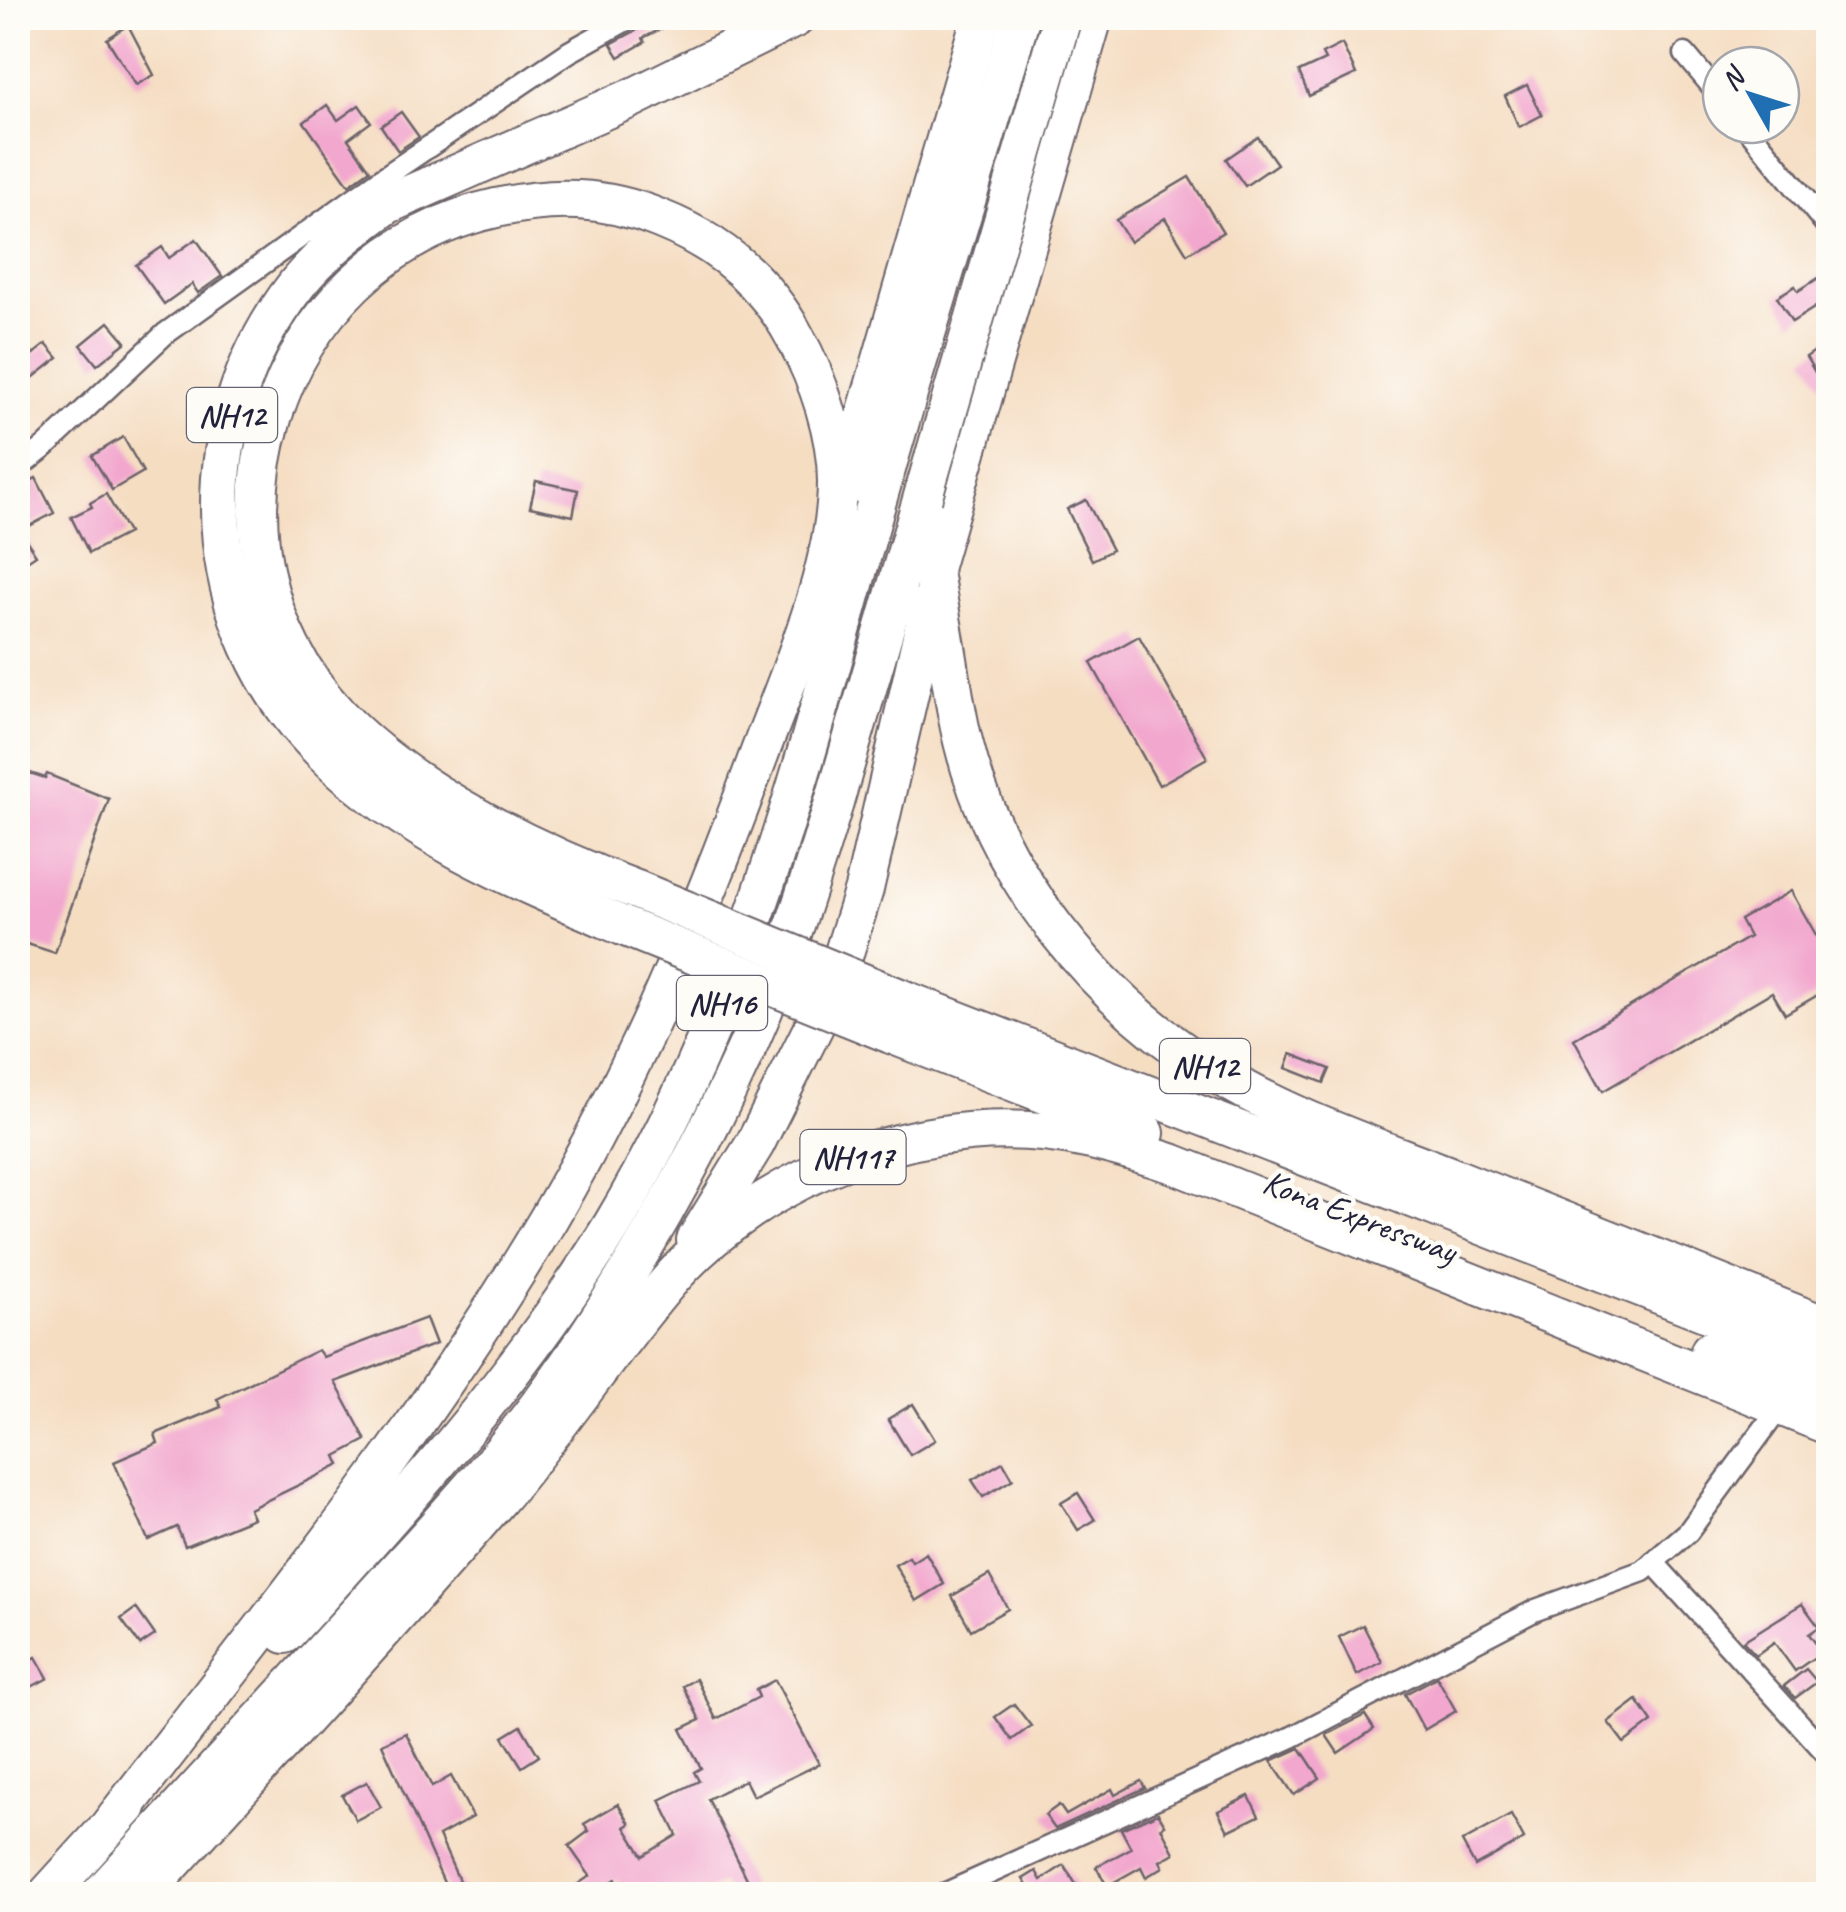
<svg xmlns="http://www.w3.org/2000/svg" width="1846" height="1912" font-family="Caveat,sans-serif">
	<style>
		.building { fill: #f2a7ce }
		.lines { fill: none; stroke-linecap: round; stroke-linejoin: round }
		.street-casing { stroke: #6c636a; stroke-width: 25 }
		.secondary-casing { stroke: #6c636a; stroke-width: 32 }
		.highway-casing { stroke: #6c636a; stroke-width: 42 }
		.street { stroke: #fff; stroke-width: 20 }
		.secondary { stroke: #fff; stroke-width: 28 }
		.highway { stroke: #fff; stroke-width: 38 }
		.highway-bridge-casing { stroke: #6c636a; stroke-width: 42; stroke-linecap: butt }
		.highway-bridge { stroke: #fff; stroke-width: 38 }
		.labels { text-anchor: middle; stroke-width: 9; stroke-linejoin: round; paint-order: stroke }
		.shield { fill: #fdfcf7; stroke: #646373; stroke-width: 2.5 }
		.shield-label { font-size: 32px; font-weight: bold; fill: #22223b }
		.street-label { font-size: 35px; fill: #22223b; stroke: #fdfcf7 }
	</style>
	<rect width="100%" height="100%" fill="#fdfcf7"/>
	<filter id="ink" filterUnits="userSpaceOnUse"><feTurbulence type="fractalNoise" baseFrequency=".01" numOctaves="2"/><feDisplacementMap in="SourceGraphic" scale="20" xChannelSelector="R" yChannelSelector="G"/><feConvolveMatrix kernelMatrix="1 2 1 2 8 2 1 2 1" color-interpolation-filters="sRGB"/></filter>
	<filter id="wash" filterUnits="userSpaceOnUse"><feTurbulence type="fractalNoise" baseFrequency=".0048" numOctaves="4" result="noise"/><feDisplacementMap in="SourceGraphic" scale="40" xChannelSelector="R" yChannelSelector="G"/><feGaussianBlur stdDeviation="2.25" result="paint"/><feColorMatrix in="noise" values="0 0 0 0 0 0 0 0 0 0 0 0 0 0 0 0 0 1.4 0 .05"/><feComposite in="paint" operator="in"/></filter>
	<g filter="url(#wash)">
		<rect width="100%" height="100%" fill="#f5ddc2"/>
		<g id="blocks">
			<g class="building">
				<path d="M 650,18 L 683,18 L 643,38 L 645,42 L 619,57 L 611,44 L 637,30 Z"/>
				<path d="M 128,25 L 154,75 L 136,85 L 107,39 Z"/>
				<path d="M 1342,44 L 1356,74 L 1309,96 L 1299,72 L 1325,60 L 1322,54 Z"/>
				<path d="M 1527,85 L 1542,115 L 1519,127 L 1505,96 Z"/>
				<path d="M 327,105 L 338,120 L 359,105 L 371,122 L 348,139 L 370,170 L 349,185 L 304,122 Z"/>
				<path d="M 401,112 L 419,137 L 398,151 L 381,126 Z"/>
				<path d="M 1258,137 L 1277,164 L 1245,186 L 1226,159 Z"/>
				<path d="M 1189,177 L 1223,232 L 1187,254 L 1165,218 L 1130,242 L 1116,220 Z"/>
				<path d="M 196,239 L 222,276 L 198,293 L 192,284 L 164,304 L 136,265 L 162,247 L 169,258 Z"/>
				<path d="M 1828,272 L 1828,299 L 1792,322 L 1777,297 L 1795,286 L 1798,291 Z"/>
				<path d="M 109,322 L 126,342 L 97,365 L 81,345 Z"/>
				<path d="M 1828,342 L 1828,394 L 1806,357 Z"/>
				<path d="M 46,344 L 58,358 L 25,384 L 18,375 L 18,366 Z"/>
				<path d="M 123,437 L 143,472 L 112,490 L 92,456 Z"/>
				<path d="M 36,478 L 54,513 L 20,531 L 36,555 L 18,567 L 18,488 Z"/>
				<path d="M 536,481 L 578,490 L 573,516 L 530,507 Z"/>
				<path d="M 106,494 L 128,533 L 89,553 L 71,517 L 92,507 L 90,503 Z"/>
				<path d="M 1086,500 L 1112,550 L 1092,560 L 1067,509 Z"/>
				<path d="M 1139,636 L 1207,758 L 1159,785 L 1091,663 Z"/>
				<path d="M 24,771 L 45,778 L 47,774 L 109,799 L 55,953 L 18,941 L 18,788 Z"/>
				<path d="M 1791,891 L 1828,956 L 1828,989 L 1785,1014 L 1772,992 L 1603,1091 L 1574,1039 L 1749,937 L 1740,920 Z"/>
				<path d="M 1291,1054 L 1330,1069 L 1324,1083 L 1286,1068 Z"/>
				<path d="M 426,1318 L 436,1344 L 335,1382 L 366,1440 L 336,1456 L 340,1465 L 249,1509 L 253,1518 L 185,1546 L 177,1527 L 148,1540 L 114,1462 L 158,1443 L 155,1434 L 221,1407 L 217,1399 L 318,1350 L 323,1357 Z"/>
				<path d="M 913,1404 L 935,1440 L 910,1455 L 888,1419 Z"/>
				<path d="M 1003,1462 L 1013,1479 L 983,1497 L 972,1480 Z"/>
				<path d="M 1078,1493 L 1095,1520 L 1078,1530 L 1061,1503 Z"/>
				<path d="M 926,1553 L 944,1584 L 916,1601 L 895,1565 L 909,1557 L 912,1562 Z"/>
				<path d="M 989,1575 L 1008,1609 L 971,1630 L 952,1596 Z"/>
				<path d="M 1802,1604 L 1819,1627 L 1809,1634 L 1822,1652 L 1795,1671 L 1774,1642 L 1756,1655 L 1743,1641 Z"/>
				<path d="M 136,1608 L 155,1635 L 140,1645 L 121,1619 Z"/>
				<path d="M 1363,1625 L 1382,1662 L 1357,1675 L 1339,1637 Z"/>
				<path d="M 36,1657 L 48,1678 L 18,1694 L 18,1667 Z"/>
				<path d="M 1806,1669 L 1817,1682 L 1795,1698 L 1784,1686 Z"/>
				<path d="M 1437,1677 L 1456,1711 L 1424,1730 L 1405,1694 Z"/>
				<path d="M 696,1679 L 716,1719 L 759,1697 L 756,1690 L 775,1680 L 819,1764 L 753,1796 L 745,1780 L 708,1799 L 751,1887 L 735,1894 L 729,1894 L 723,1883 L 703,1894 L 625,1894 L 616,1879 L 593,1894 L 563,1894 L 590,1876 L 569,1846 L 589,1831 L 584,1824 L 618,1804 L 630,1824 L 625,1827 L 643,1856 L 677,1835 L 660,1800 L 699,1781 L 694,1772 L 701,1768 L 681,1729 L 700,1720 L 683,1686 Z"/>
				<path d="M 1637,1700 L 1652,1722 L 1624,1743 L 1608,1722 Z"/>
				<path d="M 1014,1704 L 1031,1726 L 1012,1740 L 995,1717 Z"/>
				<path d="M 1365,1715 L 1374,1729 L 1338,1753 L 1326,1735 Z"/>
				<path d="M 521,1726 L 539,1756 L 522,1767 L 503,1737 Z"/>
				<path d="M 406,1733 L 432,1787 L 451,1776 L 473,1817 L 439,1836 L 465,1894 L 449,1894 L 382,1744 Z"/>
				<path d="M 1300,1748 L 1320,1778 L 1294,1795 L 1271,1761 Z"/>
				<path d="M 1141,1781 L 1145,1788 L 1055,1829 L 1045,1815 L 1059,1805 L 1066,1815 L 1112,1789 L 1115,1795 Z"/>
				<path d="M 367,1782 L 381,1807 L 356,1820 L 342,1795 Z"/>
				<path d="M 1249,1796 L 1259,1816 L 1228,1831 L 1218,1811 Z"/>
				<path d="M 1158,1813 L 1165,1825 L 1161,1827 L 1174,1853 L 1160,1861 L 1163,1867 L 1146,1877 L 1141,1867 L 1107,1886 L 1096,1867 L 1131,1848 L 1121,1829 Z"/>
				<path d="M 1511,1815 L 1524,1839 L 1475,1866 L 1462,1842 Z"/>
				<path d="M 1064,1865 L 1077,1886 L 1074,1888 L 1077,1894 L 1016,1894 L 1028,1887 L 1023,1879 L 1036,1871 L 1041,1880 Z"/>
			</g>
		</g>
	</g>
	<g filter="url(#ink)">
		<use href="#blocks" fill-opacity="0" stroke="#6c636a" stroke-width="2.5"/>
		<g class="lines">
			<defs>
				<g id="street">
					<path d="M 1685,54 L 1721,97"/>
					<path d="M 1745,125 L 1828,227"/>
					<path d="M 18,468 L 45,447 L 165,334 L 384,177 L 569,52 L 630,18"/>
					<path d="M 1653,1562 L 1828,1755"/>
					<path d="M 944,1894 L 1292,1737 L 1536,1610 L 1643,1571 L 1688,1532 L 1780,1407"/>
				</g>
				<path id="secondary" d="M 937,573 L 1098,18"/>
				<g id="highway">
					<path d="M 845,487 L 981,18"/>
					<path d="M 926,514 C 929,557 938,599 945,641 C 951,675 955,711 964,745 C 997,877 1095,997 1209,1069 C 1285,1117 1373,1146 1457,1179 C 1581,1228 1705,1278 1828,1327"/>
					<path d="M 623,926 C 520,882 405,834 324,753 C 195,626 186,426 297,284 C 322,253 355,228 388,204 L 634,97 L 795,18"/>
					<path d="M 907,1001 L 1828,1360"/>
					<path d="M 891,1034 L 1145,1133"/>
					<path d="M 696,1240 L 755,1144 L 833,988 L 864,889 L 930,602"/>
					<path d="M 1710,1351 L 1828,1398"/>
					<path d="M 285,1634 C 403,1505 522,1374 613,1224 C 747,1000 807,752 876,504 C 922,341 974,180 1020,18"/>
					<path d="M 111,1824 C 263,1627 422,1433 549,1218 C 635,1071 699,919 757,760 C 787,678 837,570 837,482 C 837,433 818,379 795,337 C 765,281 718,242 660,219 C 605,196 553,195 496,208 C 269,258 180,544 338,715 C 409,792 542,855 639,891"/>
					<path d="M 48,1894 L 127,1807"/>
					<path d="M 101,1894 C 191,1796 281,1698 371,1599 C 436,1527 505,1455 561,1375 C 640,1262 708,1140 762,1013 C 790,946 811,876 833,806 L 1062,18"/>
					<path d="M 144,1894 C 262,1764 382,1635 497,1501 C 556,1432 606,1356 664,1287 C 761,1170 937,1106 1086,1139 C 1116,1145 1145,1155 1174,1164 L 1828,1425"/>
				</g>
			</defs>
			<use href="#street" class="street-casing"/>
			<use href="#secondary" class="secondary-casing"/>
			<use href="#highway" class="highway-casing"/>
			<use href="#street" class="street"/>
			<use href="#secondary" class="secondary"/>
			<use href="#highway" class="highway"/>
			<defs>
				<g id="highway-bridge">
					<path d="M 639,891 L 907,1001"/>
					<path d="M 623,926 L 891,1034"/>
				</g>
			</defs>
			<use href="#highway-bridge" class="highway-bridge-casing"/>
			<use href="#highway-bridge" class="highway-bridge"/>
		</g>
	</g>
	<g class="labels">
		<g class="shield">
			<rect x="187" y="388" width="90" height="54" rx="8"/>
			<rect x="677" y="976" width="90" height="54" rx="8"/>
			<rect x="1160" y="1039" width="90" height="54" rx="8"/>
			<rect x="800.5" y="1130" width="105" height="54" rx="8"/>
		</g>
		<g class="shield-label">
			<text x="232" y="426">NH12</text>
			<text x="722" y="1014">NH16</text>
			<text x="1205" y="1077">NH12</text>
			<text x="853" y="1168">NH117</text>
		</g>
		<g class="street-label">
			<text transform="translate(1360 1216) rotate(21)" y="12">Kona Expressway</text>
		</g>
	</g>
	<rect width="1846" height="1912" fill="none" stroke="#fdfcf7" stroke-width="60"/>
	<g transform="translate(1751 95) rotate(309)"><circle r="48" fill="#fdfcf7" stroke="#a5a5ac" stroke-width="2.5"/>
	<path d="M0-8L18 38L0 25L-18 38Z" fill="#1f6fb2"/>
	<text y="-15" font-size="28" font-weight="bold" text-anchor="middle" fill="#22223b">N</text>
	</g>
</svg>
